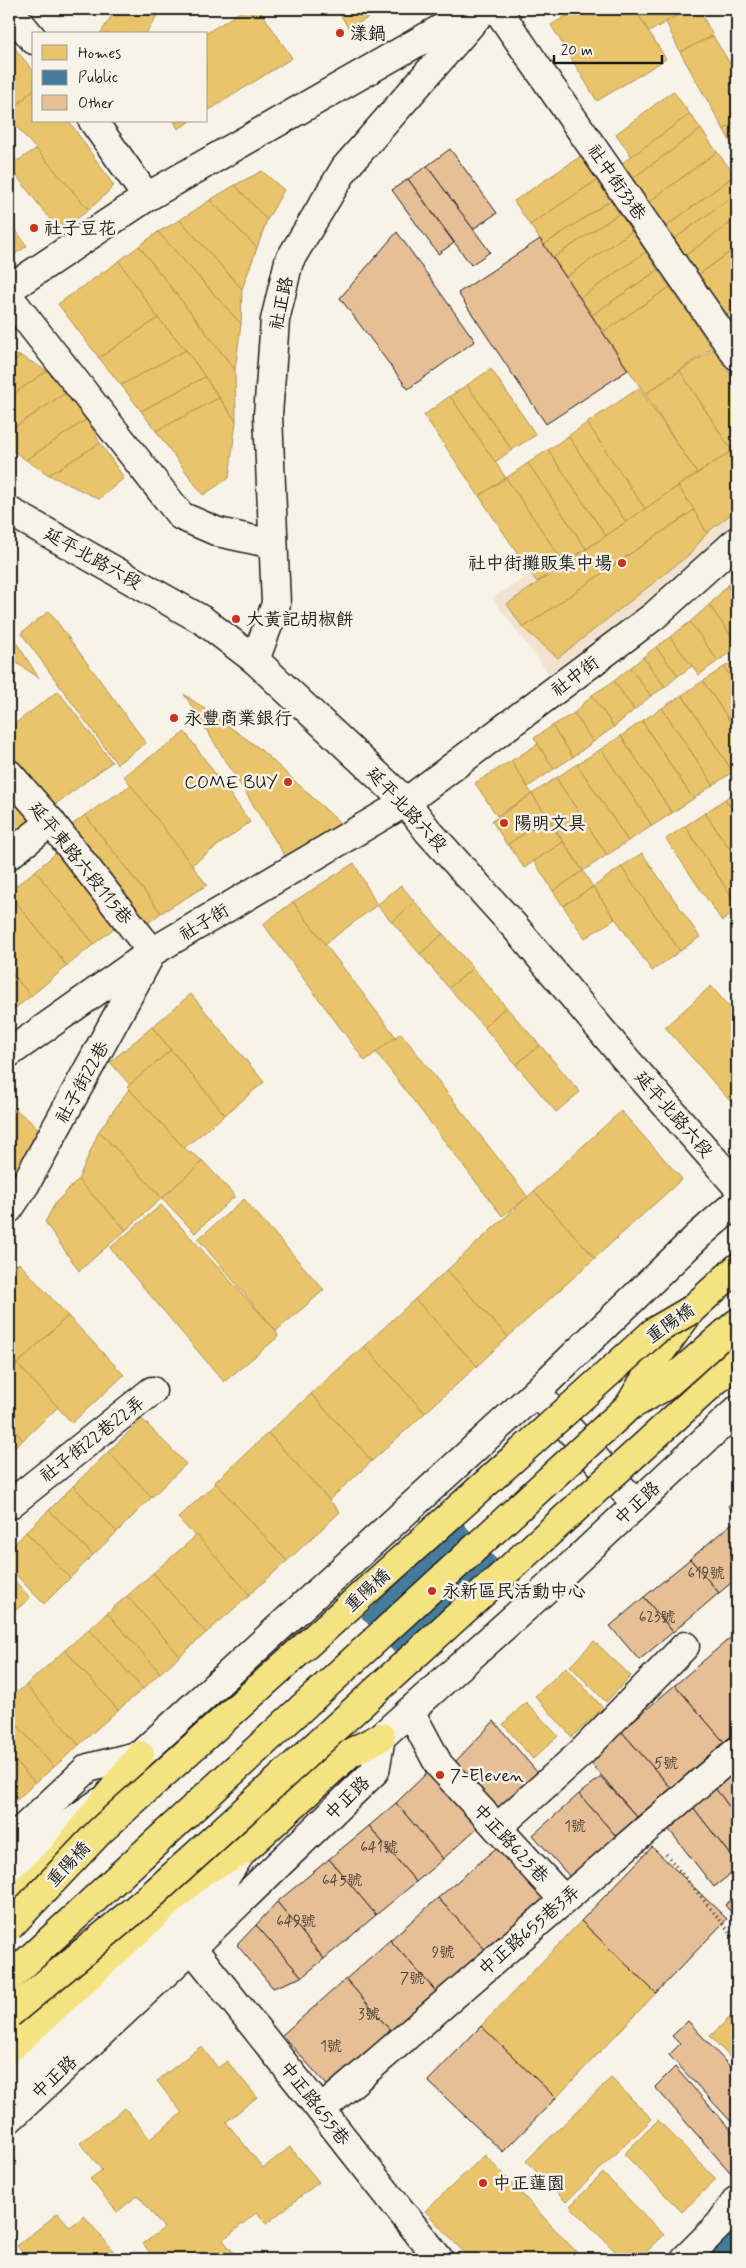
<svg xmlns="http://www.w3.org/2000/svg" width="746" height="2268" font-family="Mynerve,'LXGW WenKai TC',sans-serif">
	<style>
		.built { fill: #f2e3d0 }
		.homes { fill: #e9c46a; stroke: #ac9253 }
		.public { fill: #457b9d; stroke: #395e76 }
		.building { fill: #e6bf97; stroke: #1c1c1c }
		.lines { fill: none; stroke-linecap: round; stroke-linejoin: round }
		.minor-casing { stroke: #1c1c1c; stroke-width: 31 }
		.major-casing { stroke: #1c1c1c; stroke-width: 31 }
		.path { stroke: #1c1c1c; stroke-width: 3; stroke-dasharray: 1 4; stroke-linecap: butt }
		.minor { stroke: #f7f3e8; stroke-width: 28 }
		.major { stroke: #f5e382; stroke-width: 28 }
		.major-bridge-casing { stroke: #1c1c1c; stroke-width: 31; stroke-linecap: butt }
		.major-bridge { stroke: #f5e382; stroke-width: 28 }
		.poi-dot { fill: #c8321e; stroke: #f7f3e8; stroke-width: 2 }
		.labels { text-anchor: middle; stroke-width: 5; stroke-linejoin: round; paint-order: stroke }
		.number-label { font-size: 15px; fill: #4e453b }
		.poi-label { font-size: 18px; fill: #1c1c1c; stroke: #f7f3e8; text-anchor: start }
		.street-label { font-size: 18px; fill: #1c1c1c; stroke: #f7f3e8 }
	</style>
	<rect width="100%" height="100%" fill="#f7f3e8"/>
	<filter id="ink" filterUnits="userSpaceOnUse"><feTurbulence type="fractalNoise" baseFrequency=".02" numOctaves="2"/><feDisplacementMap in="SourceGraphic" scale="10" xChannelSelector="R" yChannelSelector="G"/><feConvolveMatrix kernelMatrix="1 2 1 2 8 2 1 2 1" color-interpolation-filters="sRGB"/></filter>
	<g filter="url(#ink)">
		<path class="built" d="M 737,449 L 737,527 L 552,678 L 492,598 Z"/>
		<g class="homes">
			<path d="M 116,9 L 161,9 L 146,34 L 100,34 Z"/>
			<path d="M 245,9 L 259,9 L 292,58 L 206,112 L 205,34 Z"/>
			<path d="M 337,9 L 383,9 L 349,29 Z"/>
			<path d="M 578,9 L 635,9 L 666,59 L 597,101 L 551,25 Z"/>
			<path d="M 635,9 L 688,9 L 649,32 Z"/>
			<path d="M 688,9 L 699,9 L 713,36 L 680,52 L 666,22 Z"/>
			<path d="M 713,36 L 737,75 L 737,120 L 724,130 L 680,52 Z"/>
			<path d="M 9,41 L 34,72 L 34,89 L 9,113 Z"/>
			<path d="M 34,89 L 34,121 L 69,121 L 114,186 L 89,210 L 9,118 L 9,113 Z"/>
			<path d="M 673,91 L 690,114 L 632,157 L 616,134 Z"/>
			<path d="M 690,114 L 701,129 L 629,181 L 618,166 Z"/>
			<path d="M 737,120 L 737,154 L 724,130 Z"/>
			<path d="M 174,121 L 191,121 L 178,129 Z"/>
			<path d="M 701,129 L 717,152 L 646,204 L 629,181 Z"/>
			<path d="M 36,149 L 89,210 L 59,231 L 9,166 Z"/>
			<path d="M 717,152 L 735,175 L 664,228 L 646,204 Z"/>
			<path d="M 581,156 L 597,180 L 530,225 L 514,201 Z"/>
			<path d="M 262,171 L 284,190 L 267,220 L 235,185 Z"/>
			<path d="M 735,175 L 737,179 L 737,193 L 673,240 L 664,228 Z"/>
			<path d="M 597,180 L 611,200 L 544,245 L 530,225 Z"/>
			<path d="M 235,185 L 267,220 L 257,248 L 210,200 Z"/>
			<path d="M 737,193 L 737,218 L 685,256 L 673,240 Z"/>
			<path d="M 210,200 L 257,248 L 242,289 L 180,220 Z"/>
			<path d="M 611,200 L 620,213 L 553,258 L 544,245 Z"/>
			<path d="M 620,213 L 632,231 L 566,277 L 553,258 Z"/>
			<path d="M 737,218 L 737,247 L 698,275 L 685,256 Z"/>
			<path d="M 180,220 L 242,289 L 241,324 L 158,232 Z"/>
			<path d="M 9,221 L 27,246 L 9,258 Z"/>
			<path d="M 632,231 L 646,252 L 580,298 L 566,277 Z"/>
			<path d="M 158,232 L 241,324 L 235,370 L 139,246 Z"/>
			<path d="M 139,246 L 235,370 L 236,421 L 186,350 L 158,318 L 119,261 Z"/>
			<path d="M 737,247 L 737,308 L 728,315 L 698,275 Z"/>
			<path d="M 646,252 L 658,270 L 592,315 L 580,298 Z"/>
			<path d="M 119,261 L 158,318 L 99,358 L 58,304 Z"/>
			<path d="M 658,270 L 670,287 L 603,332 L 592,315 Z"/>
			<path d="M 670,287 L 712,348 L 645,394 L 603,332 Z"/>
			<path d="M 158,318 L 186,350 L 121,385 L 99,358 Z"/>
			<path d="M 714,349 L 737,385 L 737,447 L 732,451 L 680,371 Z"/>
			<path d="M 186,350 L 205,377 L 141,411 L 121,385 Z"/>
			<path d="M 9,354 L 21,356 L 9,365 Z"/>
			<path d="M 21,356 L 47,371 L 9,397 L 9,365 Z"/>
			<path d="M 491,369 L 536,435 L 512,450 L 467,385 Z"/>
			<path d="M 47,371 L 67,392 L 9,431 L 9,397 Z"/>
			<path d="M 680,371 L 732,451 L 697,473 L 645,394 Z"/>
			<path d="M 205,377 L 219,398 L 156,431 L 141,411 Z"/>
			<path d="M 467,385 L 512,450 L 495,462 L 450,396 Z"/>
			<path d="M 639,388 L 697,473 L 645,509 L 587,423 Z"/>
			<path d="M 67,392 L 87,419 L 26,460 L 9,448 L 9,431 Z"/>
			<path d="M 450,396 L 506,478 L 479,496 L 424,415 Z"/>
			<path d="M 219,398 L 236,421 L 229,478 L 203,495 L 156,431 Z"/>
			<path d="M 87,419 L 100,443 L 49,475 L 26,460 Z"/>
			<path d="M 587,423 L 645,509 L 626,522 L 568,436 Z"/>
			<path d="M 568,436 L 626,522 L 606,536 L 548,450 Z"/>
			<path d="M 100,443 L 124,478 L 99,499 L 49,475 Z"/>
			<path d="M 548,450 L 606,536 L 586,549 L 528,463 Z"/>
			<path d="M 732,451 L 737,455 L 737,509 L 707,533 L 678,486 Z"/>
			<path d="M 528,463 L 586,549 L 564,563 L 506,478 Z"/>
			<path d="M 506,478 L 564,563 L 537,582 L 479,496 Z"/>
			<path d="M 678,486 L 694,510 L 523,628 L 507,604 Z"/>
			<path d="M 694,510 L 707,533 L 690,554 L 558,658 L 523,628 Z"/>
			<path d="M 737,577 L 737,600 L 727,586 Z"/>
			<path d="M 727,586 L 737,600 L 737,644 L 709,605 Z"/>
			<path d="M 709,605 L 737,644 L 737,647 L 718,661 L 690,622 Z"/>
			<path d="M 49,611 L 146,743 L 117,764 L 21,633 Z"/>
			<path d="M 690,622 L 718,661 L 699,675 L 670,637 Z"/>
			<path d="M 9,631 L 39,678 L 9,658 Z"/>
			<path d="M 670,637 L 692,666 L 678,676 L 656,647 Z"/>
			<path d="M 656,647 L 678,676 L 665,687 L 643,657 Z"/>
			<path d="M 643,657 L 665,687 L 651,696 L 630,668 Z"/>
			<path d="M 737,659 L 737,687 L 724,667 Z"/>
			<path d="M 724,667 L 737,687 L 737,732 L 703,681 Z"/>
			<path d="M 630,668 L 651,696 L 634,710 L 614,681 Z"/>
			<path d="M 614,681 L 634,710 L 614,727 L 592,695 Z"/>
			<path d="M 703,681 L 737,732 L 737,769 L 733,772 L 682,695 Z"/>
			<path d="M 58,691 L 112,762 L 45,812 L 9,763 L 9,728 Z"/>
			<path d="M 184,694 L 259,748 L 351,833 L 293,869 Z"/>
			<path d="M 592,695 L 614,727 L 593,742 L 574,713 Z"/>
			<path d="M 682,695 L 733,772 L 713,785 L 662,708 Z"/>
			<path d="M 662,708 L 713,785 L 693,799 L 642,721 Z"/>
			<path d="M 574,713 L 593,742 L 573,757 L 552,726 Z"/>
			<path d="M 642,721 L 693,799 L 672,813 L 621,736 Z"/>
			<path d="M 552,726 L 573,757 L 554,769 L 534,738 Z"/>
			<path d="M 185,732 L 250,822 L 190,866 L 124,776 Z"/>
			<path d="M 621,736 L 672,813 L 652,826 L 601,749 Z"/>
			<path d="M 538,744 L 554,769 L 528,787 L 511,761 Z"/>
			<path d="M 601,749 L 652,826 L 628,841 L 577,764 Z"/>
			<path d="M 511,761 L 532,794 L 497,816 L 475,783 Z"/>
			<path d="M 577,764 L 628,841 L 607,855 L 556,778 Z"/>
			<path d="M 556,778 L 607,855 L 583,871 L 532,794 Z"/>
			<path d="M 9,781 L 42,817 L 15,842 L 9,836 Z"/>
			<path d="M 131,785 L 207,885 L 161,913 L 85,815 Z"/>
			<path d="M 737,791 L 737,817 L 725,799 Z"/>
			<path d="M 532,794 L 548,818 L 507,845 L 492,821 Z"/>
			<path d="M 725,799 L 737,817 L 737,860 L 705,813 Z"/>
			<path d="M 705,813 L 737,860 L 737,905 L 685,826 Z"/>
			<path d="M 85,815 L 161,913 L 136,932 L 60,834 Z"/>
			<path d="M 548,818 L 563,842 L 524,868 L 508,844 Z"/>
			<path d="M 685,826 L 737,905 L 737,911 L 722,921 L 666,839 Z"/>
			<path d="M 563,842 L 583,871 L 553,891 L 534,861 Z"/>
			<path d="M 62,848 L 122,922 L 94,944 L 35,871 Z"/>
			<path d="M 642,853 L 700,937 L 680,951 L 621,867 Z"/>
			<path d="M 354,863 L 377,905 L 325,944 L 293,902 Z"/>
			<path d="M 621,867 L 680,951 L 652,971 L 593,887 Z"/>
			<path d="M 35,871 L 94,944 L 67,966 L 9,894 L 9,891 Z"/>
			<path d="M 583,871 L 593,887 L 563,906 L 553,891 Z"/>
			<path d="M 401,885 L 415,902 L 392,922 L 377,905 Z"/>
			<path d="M 593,887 L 615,919 L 585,938 L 563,906 Z"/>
			<path d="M 9,894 L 67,966 L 31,996 L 9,970 Z"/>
			<path d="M 293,902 L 396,1037 L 365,1061 L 263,924 Z"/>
			<path d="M 415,902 L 443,934 L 420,954 L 392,922 Z"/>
			<path d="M 443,934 L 473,968 L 449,988 L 420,954 Z"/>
			<path d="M 473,968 L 506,1007 L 484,1027 L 449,988 Z"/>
			<path d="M 9,970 L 31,996 L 9,1013 Z"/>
			<path d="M 711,986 L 737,1016 L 737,1109 L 665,1027 Z"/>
			<path d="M 191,994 L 264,1082 L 225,1115 L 152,1027 Z"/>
			<path d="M 506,1007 L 540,1045 L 516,1065 L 484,1027 Z"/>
			<path d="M 152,1027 L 171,1050 L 130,1085 L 110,1062 Z"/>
			<path d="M 401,1033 L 528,1197 L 502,1216 L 376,1052 Z"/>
			<path d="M 540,1045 L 580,1092 L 556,1112 L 516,1065 Z"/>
			<path d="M 171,1050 L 225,1115 L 184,1148 L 127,1087 Z"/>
			<path d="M 129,1089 L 184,1148 L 203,1161 L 162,1198 L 99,1131 Z"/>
			<path d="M 15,1109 L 51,1138 L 9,1206 L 9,1112 Z"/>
			<path d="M 621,1111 L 682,1179 L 595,1258 L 534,1191 Z"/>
			<path d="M 99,1131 L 162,1198 L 126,1230 L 78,1180 Z"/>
			<path d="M 203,1161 L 235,1196 L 195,1233 L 162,1198 Z"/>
			<path d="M 78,1180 L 126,1230 L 79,1271 L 45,1222 L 56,1202 Z"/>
			<path d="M 534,1191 L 595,1258 L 508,1337 L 447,1270 Z"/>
			<path d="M 244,1199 L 324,1290 L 276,1331 L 198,1239 Z"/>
			<path d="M 161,1205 L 276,1331 L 278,1337 L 224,1382 L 110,1248 Z"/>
			<path d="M 19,1263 L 68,1316 L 17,1364 L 9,1355 L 9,1273 Z"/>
			<path d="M 447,1270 L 508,1337 L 477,1366 L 415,1299 Z"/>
			<path d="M 415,1299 L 477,1366 L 425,1413 L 364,1346 Z"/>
			<path d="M 68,1316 L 124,1375 L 72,1423 L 17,1364 Z"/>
			<path d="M 364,1346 L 425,1413 L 372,1461 L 311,1394 Z"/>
			<path d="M 17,1364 L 58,1407 L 23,1440 L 9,1425 L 9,1371 Z"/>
			<path d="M 311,1394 L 372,1461 L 329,1500 L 268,1433 Z"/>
			<path d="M 142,1419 L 186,1464 L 152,1497 L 108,1452 Z"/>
			<path d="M 9,1425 L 23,1440 L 9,1453 Z"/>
			<path d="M 268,1433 L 340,1512 L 287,1561 L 215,1482 Z"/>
			<path d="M 108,1452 L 152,1497 L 117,1532 L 73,1486 Z"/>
			<path d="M 216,1483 L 287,1561 L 249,1595 L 178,1518 Z"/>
			<path d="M 73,1486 L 117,1532 L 93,1555 L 49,1510 Z"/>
			<path d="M 49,1510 L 93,1555 L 70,1578 L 26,1532 Z"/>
			<path d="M 26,1532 L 70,1578 L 44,1604 L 9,1568 L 9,1550 Z"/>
			<path d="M 197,1535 L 250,1595 L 206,1633 L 153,1573 Z"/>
			<path d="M 153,1573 L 206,1633 L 180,1656 L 127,1596 Z"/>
			<path d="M 9,1574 L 30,1598 L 9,1616 Z"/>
			<path d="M 127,1596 L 180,1656 L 160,1673 L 107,1613 Z"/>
			<path d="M 107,1613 L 160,1673 L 143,1689 L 89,1629 Z"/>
			<path d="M 89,1629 L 143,1689 L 118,1710 L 65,1650 Z"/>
			<path d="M 594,1641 L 631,1676 L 606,1702 L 570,1666 Z"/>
			<path d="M 65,1650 L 118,1710 L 79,1745 L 26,1685 Z"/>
			<path d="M 566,1667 L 603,1708 L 572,1737 L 535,1696 Z"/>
			<path d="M 26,1685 L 79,1745 L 54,1767 L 9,1716 L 9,1699 Z"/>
			<path d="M 526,1702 L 558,1736 L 533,1759 L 503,1724 Z"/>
			<path d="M 9,1716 L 54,1767 L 35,1783 L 9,1754 Z"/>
			<path d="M 9,1754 L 35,1783 L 9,1807 Z"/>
			<path d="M 581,1921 L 656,1993 L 556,2098 L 481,2026 Z"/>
			<path d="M 737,2011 L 737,2065 L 710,2036 Z"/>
			<path d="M 201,2046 L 218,2068 L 227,2061 L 257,2097 L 226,2122 L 263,2168 L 290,2147 L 319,2182 L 266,2224 L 257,2212 L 223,2240 L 239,2259 L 155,2259 L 143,2244 L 164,2228 L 138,2195 L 117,2212 L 90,2179 L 102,2170 L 80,2143 L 125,2108 L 150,2139 L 182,2113 L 157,2081 Z"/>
			<path d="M 611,2078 L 652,2119 L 566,2202 L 526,2161 Z"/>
			<path d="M 658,2120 L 716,2179 L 682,2212 L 624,2154 Z"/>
			<path d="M 485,2155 L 583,2259 L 470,2259 L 425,2211 Z"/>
			<path d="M 603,2173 L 664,2235 L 639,2259 L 623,2259 L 570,2206 Z"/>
			<path d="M 58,2213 L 70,2227 L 84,2216 L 116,2254 L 110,2259 L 28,2259 L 17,2246 Z"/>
		</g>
		<g class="public">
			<path d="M 462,1523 L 501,1565 L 401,1659 L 362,1617 Z"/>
			<path d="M 737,2214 L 737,2259 L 700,2259 Z"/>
		</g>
		<g class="building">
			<path d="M 450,149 L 497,213 L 473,229 L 427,166 Z"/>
			<path d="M 427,166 L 490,252 L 471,265 L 408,179 Z"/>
			<path d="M 408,179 L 454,243 L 438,254 L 392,190 Z"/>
			<path d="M 397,232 L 475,341 L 408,389 L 340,298 Z"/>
			<path d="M 540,239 L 628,370 L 546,424 L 458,293 Z"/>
			<path d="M 737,1498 L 737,1517 L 728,1506 Z"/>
			<path d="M 737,1519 L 737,1578 L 719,1593 L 690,1559 Z"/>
			<path d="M 690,1559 L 719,1593 L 673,1632 L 644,1597 Z"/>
			<path d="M 644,1597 L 673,1632 L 639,1660 L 610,1626 Z"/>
			<path d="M 737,1632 L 737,1731 L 724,1742 L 675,1685 Z"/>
			<path d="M 675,1685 L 724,1742 L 671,1788 L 621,1731 Z"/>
			<path d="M 494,1721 L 541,1777 L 494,1815 L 455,1762 Z"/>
			<path d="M 621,1731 L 671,1788 L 637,1817 L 588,1760 Z"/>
			<path d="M 737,1765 L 737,1817 L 712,1784 Z"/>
			<path d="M 431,1769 L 478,1827 L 443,1859 L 396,1803 Z"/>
			<path d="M 601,1777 L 637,1817 L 616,1836 L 579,1794 Z"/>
			<path d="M 712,1784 L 737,1817 L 737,1864 L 689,1802 Z"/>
			<path d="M 579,1794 L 616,1836 L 570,1877 L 533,1835 Z"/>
			<path d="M 689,1802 L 737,1864 L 737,1869 L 714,1887 L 663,1822 Z"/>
			<path d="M 396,1803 L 443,1859 L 416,1882 L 369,1826 Z"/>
			<path d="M 369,1826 L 416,1882 L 376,1915 L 329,1859 Z"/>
			<path d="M 502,1843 L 553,1895 L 490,1955 L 438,1898 Z"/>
			<path d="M 652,1847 L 727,1919 L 656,1993 L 581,1921 Z"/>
			<path d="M 329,1859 L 376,1915 L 324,1959 L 277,1902 Z"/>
			<path d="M 737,1895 L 737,1920 L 725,1905 Z"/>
			<path d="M 438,1898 L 490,1955 L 441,1997 L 390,1940 Z"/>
			<path d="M 277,1902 L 324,1959 L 302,1977 L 256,1925 Z"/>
			<path d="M 256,1925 L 302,1977 L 273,1988 L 237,1945 Z"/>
			<path d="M 390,1940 L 441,1997 L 396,2037 L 346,1979 Z"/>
			<path d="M 346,1979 L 396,2037 L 333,2092 L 282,2035 Z"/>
			<path d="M 688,2021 L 737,2074 L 737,2128 L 669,2055 L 680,2044 L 672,2036 Z"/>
			<path d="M 481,2026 L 556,2098 L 503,2152 L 428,2081 Z"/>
			<path d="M 675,2067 L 737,2137 L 737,2166 L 730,2172 L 655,2087 Z"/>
		</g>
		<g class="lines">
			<defs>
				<g id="minor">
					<path d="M 497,9 L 737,356"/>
					<path d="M 9,10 L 34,40"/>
					<path d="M 93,121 L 147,197"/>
					<path d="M 9,289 L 147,197 L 472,11"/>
					<path d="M 9,297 L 181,516 L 218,532 L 273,544"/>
					<path d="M 9,511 L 204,621 L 255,660 L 406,802 L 428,831 L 515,927 L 623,1056 L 737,1186"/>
					<path d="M 255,660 L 276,604 L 268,415 L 275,320 L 289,261 L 345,168 L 484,9"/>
					<path d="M 9,774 L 51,822 L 152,952 L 25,1185 L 9,1209"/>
					<path d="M 9,855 L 51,822"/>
					<path d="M 9,1053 L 152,952 L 406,802 L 654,616 L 737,541"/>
					<path d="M 536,1392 L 636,1504"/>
					<path d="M 9,1505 L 152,1391"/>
					<path d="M 410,1711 L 439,1765 L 564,1900"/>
					<path d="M 497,1828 L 582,1752 L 685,1646"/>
					<path d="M 9,1842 L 88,1768 L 140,1755 L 536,1392 L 698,1236 L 737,1202"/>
					<path d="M 9,1874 L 45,1840 L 100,1802"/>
					<path d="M 192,1948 L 439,2259"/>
					<path d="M 9,2084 L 218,1888 L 242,1852"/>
					<path d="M 321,2110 L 737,1751"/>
					<path d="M 9,2119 L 192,1948 L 375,1771 L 381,1737 L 545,1590 L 737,1410"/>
					<path d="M 685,2259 L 719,2225 L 737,2200"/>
				</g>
				<g id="major">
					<path d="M 629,1406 L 662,1350 L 691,1310 L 737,1268"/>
					<path d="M 630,1406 L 665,1386 L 737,1323"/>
					<path d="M 9,1905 L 60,1858 L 140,1755"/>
					<path d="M 9,2049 L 203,1871 L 242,1852 L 350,1753 L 381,1737"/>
				</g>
			</defs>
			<use href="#minor" class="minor-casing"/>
			<use href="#major" class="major-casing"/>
			<path class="path" d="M 666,1854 L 737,1941"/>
			<use href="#minor" class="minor"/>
			<use href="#major" class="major"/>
			<defs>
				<g id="major-bridge">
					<path d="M 9,1927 L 100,1831 L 655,1331 L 691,1310"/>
					<path d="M 9,1978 L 629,1406"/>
					<path d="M 9,2014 L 151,1896 L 737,1361"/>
				</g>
			</defs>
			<use href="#major-bridge" class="major-bridge-casing"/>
			<use href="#major-bridge" class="major-bridge"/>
		</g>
	</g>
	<g class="poi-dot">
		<circle cx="340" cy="33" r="5"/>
		<circle cx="34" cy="228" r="5"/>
		<circle cx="622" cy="563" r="5"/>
		<circle cx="236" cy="619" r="5"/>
		<circle cx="174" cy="718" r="5"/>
		<circle cx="288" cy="782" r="5"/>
		<circle cx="504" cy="823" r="5"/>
		<circle cx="432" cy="1591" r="5"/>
		<circle cx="440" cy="1775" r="5"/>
		<circle cx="483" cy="2183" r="5"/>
	</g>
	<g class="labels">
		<g class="number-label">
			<text x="706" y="1578">619號</text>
			<text x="657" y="1622">623號</text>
			<text x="666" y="1768">5號</text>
			<text x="575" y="1831">1號</text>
			<text x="379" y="1852">641號</text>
			<text x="342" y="1885">645號</text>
			<text x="296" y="1926">649號</text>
			<text x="443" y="1957">9號</text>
			<text x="412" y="1983">7號</text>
			<text x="369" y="2019">3號</text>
			<text x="331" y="2051">1號</text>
		</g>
		<g class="poi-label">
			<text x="350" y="39">漾鍋</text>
			<text x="44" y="234">社子豆花</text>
			<text x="612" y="569" text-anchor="end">社中街攤販集中場</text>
			<text x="246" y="625">大黃記胡椒餅</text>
			<text x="184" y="724">永豐商業銀行</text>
			<text x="278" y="788" text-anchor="end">COME BUY</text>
			<text x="514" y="829">陽明文具</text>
			<text x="442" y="1597">永新區民活動中心</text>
			<text x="450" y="1781">7-Eleven</text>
			<text x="493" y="2189">中正蓮園</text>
		</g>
		<g class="street-label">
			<text transform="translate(617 182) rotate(55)" y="6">社中街33巷</text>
			<text transform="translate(281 303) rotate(-78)" y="6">社正路</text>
			<text transform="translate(93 558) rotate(29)" y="6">延平北路六段</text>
			<text transform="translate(575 676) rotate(-37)" y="6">社中街</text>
			<text transform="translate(407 809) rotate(47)" y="6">延平北路六段</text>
			<text transform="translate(81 863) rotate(51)" y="6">延平東路六段115巷</text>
			<text transform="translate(204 922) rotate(-31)" y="6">社子街</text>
			<text transform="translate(82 1082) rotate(-61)" y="6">社子街22巷</text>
			<text transform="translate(674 1114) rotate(49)" y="6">延平北路六段</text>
			<text transform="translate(670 1323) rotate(-35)" y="6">重陽橋</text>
			<text transform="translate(92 1439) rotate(-38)" y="6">社子街22巷22弄</text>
			<text transform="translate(637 1503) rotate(-43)" y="6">中正路</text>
			<text transform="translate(367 1590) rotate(-42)" y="6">重陽橋</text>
			<text transform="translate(347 1798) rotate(-44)" y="6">中正路</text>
			<text transform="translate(511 1843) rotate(47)" y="6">中正路625巷</text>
			<text transform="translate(68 1864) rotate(-47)" y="6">重陽橋</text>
			<text transform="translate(529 1930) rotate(-41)" y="6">中正路655巷3弄</text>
			<text transform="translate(54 2077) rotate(-43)" y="6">中正路</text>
			<text transform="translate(315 2103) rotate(52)" y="6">中正路655巷</text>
		</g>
	</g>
	<rect width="746" height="2268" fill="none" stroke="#f7f3e8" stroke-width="30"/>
	<rect x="15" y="15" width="716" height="2238" fill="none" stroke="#1c1c1c" stroke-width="2" filter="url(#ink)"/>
	<rect x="32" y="32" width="175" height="90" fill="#f7f3e8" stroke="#9f9d96"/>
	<rect x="42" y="45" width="25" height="15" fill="#e9c46a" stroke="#9f9d96"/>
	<text x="78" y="58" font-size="15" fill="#1c1c1c">Homes</text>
	<rect x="42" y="70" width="25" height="15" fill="#457b9d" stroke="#9f9d96"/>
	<text x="78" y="82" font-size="15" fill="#1c1c1c">Public</text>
	<rect x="42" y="95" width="25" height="15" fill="#e6bf97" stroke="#9f9d96"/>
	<text x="78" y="108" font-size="15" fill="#1c1c1c">Other</text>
	<path d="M554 55v8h108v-8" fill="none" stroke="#1c1c1c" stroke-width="2.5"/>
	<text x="561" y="55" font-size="15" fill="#1c1c1c" stroke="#f7f3e8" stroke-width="4" paint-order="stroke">20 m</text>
</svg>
